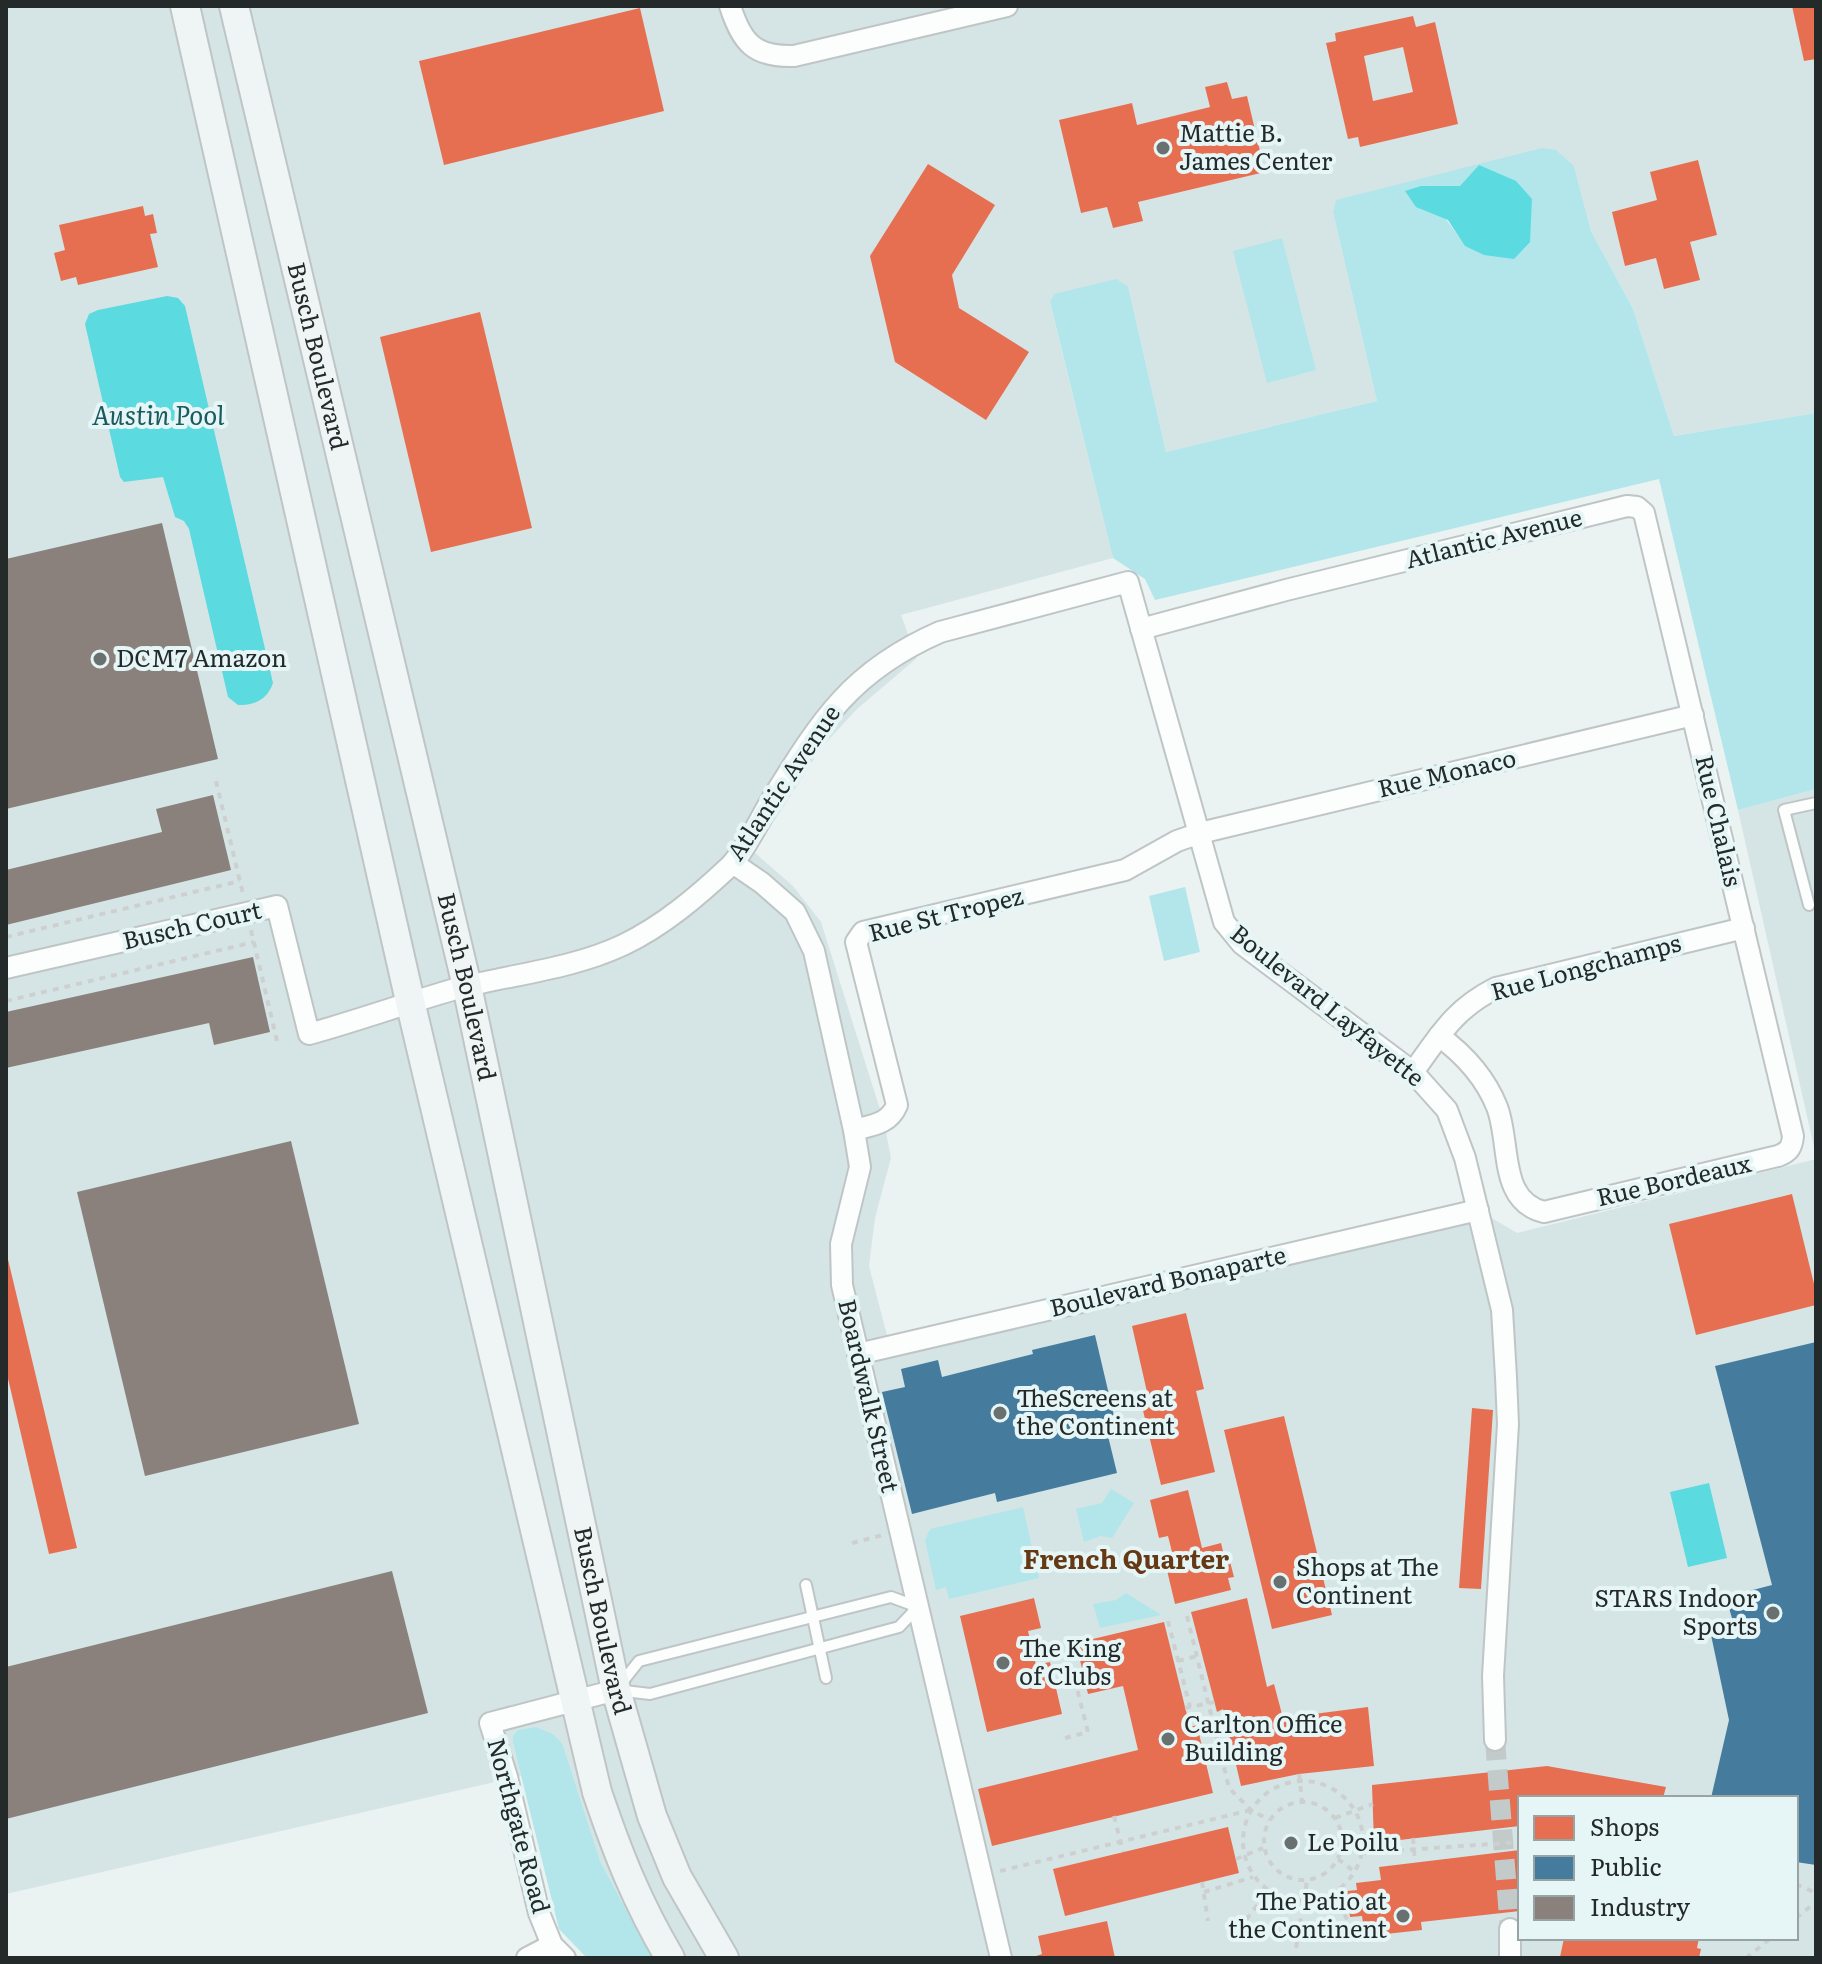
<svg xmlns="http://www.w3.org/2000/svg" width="1822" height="1964" font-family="Literata,serif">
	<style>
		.built { fill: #d5e5e6; fill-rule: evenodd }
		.green { fill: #b2e6ea; fill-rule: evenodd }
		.water { fill: #5bdae0 }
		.shops { fill: #e76f51; fill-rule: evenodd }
		.public { fill: #457b9d }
		.industry { fill: #8a817c }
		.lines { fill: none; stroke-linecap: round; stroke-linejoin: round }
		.street-tunnel { stroke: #c2caca; stroke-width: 20; stroke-dasharray: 20 10; stroke-linecap: butt }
		.lane-casing { stroke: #bfc5c5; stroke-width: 14 }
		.street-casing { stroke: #bfc5c5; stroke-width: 24 }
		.secondary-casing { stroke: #bfc5c5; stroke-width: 32 }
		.path { stroke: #ced0d0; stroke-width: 4; stroke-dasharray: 6 6; stroke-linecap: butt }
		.lane { stroke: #fcfdfd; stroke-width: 10 }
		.street { stroke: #fcfdfd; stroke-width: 20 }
		.secondary { stroke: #eff5f5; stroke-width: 28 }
		.poi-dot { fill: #697070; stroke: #e6f5f6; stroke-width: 3 }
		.labels { text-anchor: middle; stroke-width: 8; stroke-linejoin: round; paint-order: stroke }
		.poi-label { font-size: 24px; fill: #242a2a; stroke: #e6f5f6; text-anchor: start }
		.street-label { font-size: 24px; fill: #242a2a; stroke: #e6f5f6 }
		.water-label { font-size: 26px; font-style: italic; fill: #1b5b5f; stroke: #e6f5f6 }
		.neighbourhood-label { font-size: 26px; font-weight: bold; fill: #653914; stroke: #e6f5f6 }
	</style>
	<rect width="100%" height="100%" fill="#eaf2f2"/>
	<g class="built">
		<path d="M 6,6 L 1816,6 L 1816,413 L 1674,436 L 1633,309 L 1591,231 L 1574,166 L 1333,212 L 1377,401 L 1166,452 L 1128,286 L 1054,294 L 1050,303 L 1113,558 L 901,615 L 917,658 L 857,709 L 822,747 L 754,852 L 793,886 L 821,922 L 884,1122 L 891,1158 L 875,1218 L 869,1266 L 890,1347 L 1478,1210 L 1517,1233 L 1816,1159 L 1816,1958 L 652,1958 L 600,1861 L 588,1829 L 513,1743 L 521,1776 L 6,1894 ZM 1520,1798 L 1796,1798 L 1796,1938 L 1520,1938 Z"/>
		<path d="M 1816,789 L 1816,1156 L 1738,810 Z"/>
	</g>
	<g class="green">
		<path d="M 1542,148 L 1556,150 L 1574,166 L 1591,231 L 1633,309 L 1674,436 L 1816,413 L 1816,789 L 1738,810 L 1659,479 L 1155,600 L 1145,579 L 1113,558 L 1050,302 L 1054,294 L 1116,279 L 1128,286 L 1166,452 L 1377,401 L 1333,212 L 1336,200 ZM 1479,165 L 1532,199 L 1530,219 L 1466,246 L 1421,186 L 1460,186 Z"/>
		<path d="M 1282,238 L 1316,370 L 1267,383 L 1233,251 Z"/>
		<path d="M 1185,887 L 1200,952 L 1164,961 L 1149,896 Z"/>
		<path d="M 1111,1489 L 1134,1503 L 1112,1538 L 1101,1536 L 1084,1542 L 1076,1509 L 1102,1503 Z"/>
		<path d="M 1023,1507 L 1039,1578 L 949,1599 L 946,1587 L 936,1590 L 925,1540 L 930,1529 Z"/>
		<path d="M 1126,1593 L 1161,1615 L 1100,1628 L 1093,1604 L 1116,1600 Z"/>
		<path d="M 536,1727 L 553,1734 L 562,1743 L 600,1861 L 652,1958 L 587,1958 L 559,1929 L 513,1743 L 513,1736 L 518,1730 Z"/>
	</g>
	<g class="water">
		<path d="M 1479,165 L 1516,181 L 1532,199 L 1530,242 L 1514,259 L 1484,255 L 1465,246 L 1448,220 L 1416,207 L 1405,191 L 1421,186 L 1460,186 Z"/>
		<path d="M 167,296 L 178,298 L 185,306 L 273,683 C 267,700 255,705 238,705 L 228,697 L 189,529 L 184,521 L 175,517 L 163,477 L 124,482 L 120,477 L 85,324 L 89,314 L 98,310 Z"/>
		<path d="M 1709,1483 L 1727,1558 L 1688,1567 L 1670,1492 Z"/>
	</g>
	<g class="shops">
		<path d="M 1792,6 L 1816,6 L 1816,59 L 1804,61 Z"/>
		<path d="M 640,8 L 664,111 L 444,165 L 419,61 Z"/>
		<path d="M 1413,16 L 1416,27 L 1435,22 L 1458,124 L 1360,147 L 1358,137 L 1348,139 L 1326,43 L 1336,41 L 1335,33 ZM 1403,47 L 1413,92 L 1373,101 L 1364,56 Z"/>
		<path d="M 1227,82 L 1232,99 L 1247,96 L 1265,172 L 1138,202 L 1143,221 L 1113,228 L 1107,207 L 1081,213 L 1059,120 L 1132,103 L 1137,125 L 1210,107 L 1205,87 Z"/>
		<path d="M 1698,160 L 1717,235 L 1690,242 L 1700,280 L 1664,289 L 1656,258 L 1625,266 L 1612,212 L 1657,200 L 1650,172 Z"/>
		<path d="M 928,164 L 995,205 L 952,275 L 959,308 L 1029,352 L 986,420 L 895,362 L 870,256 Z"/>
		<path d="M 143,206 L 145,216 L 153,214 L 157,233 L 150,234 L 158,267 L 78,285 L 76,277 L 61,281 L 54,253 L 65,250 L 59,225 Z"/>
		<path d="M 480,312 L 532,528 L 431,552 L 380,337 Z"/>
		<path d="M 1792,1194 L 1816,1292 L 1816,1305 L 1696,1335 L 1669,1224 Z"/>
		<path d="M 6,1251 L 77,1548 L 49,1554 L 6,1370 Z"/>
		<path d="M 1186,1313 L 1204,1389 L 1196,1391 L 1215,1472 L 1161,1485 L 1139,1394 L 1147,1392 L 1132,1326 Z"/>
		<path d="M 1472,1408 L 1493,1410 L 1481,1589 L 1459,1588 Z"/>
		<path d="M 1284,1416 L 1332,1615 L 1272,1629 L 1224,1430 Z"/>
		<path d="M 1188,1490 L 1202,1548 L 1221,1543 L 1224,1555 L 1228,1554 L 1234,1577 L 1228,1578 L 1231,1590 L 1175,1604 L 1165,1562 L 1174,1560 L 1168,1536 L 1159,1538 L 1150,1500 Z"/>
		<path d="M 1034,1598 L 1041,1628 L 1028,1631 L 1036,1665 L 1050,1662 L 1062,1714 L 987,1732 L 960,1616 Z"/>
		<path d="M 1247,1598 L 1267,1687 L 1274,1684 L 1283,1718 L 1368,1707 L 1374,1766 L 1299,1774 L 1241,1786 L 1223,1709 L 1217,1712 L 1191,1612 Z"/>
		<path d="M 1164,1622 L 1190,1727 L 1197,1725 L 1213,1793 L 992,1846 L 978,1789 L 1138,1750 L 1123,1686 L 1088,1694 L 1076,1643 Z"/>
		<path d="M 1547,1766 L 1666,1787 L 1663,1798 L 1520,1798 L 1520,1826 L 1374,1843 L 1372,1785 Z"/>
		<path d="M 1228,1827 L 1239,1873 L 1065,1916 L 1053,1869 Z"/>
		<path d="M 1520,1850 L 1520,1911 L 1421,1922 L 1422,1930 L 1386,1934 L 1385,1928 L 1364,1930 L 1362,1916 L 1350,1917 L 1347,1891 L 1357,1890 L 1356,1883 L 1381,1880 L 1379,1867 Z"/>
		<path d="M 1107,1921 L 1115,1958 L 1030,1958 L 1042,1954 L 1038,1936 Z"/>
		<path d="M 1564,1938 L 1699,1938 L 1697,1948 L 1701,1949 L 1699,1958 L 1567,1958 L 1560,1957 Z"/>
	</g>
	<g class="public">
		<path d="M 1095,1335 L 1118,1433 L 1108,1436 L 1117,1473 L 997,1502 L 995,1493 L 912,1514 L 882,1392 L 905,1387 L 901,1369 L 938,1360 L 942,1377 L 1033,1354 L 1032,1350 Z"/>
		<path d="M 1816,1342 L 1816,1865 L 1796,1862 L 1796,1798 L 1711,1798 L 1729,1720 L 1711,1635 L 1735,1629 L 1726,1597 L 1772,1585 L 1715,1366 Z"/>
	</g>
	<g class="industry">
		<path d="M 162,523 L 218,759 L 6,809 L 6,559 Z"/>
		<path d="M 213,795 L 231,870 L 6,925 L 6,870 L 162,832 L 156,809 Z"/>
		<path d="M 253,957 L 270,1032 L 214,1045 L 209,1023 L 6,1068 L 6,1012 Z"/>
		<path d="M 291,1141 L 359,1424 L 145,1476 L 77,1192 Z"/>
		<path d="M 392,1571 L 428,1713 L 6,1819 L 6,1667 Z"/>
	</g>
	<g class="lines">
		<path class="street-tunnel" d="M 1495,1740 L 1510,1929"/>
		<defs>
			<g id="lane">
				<path d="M 1809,905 L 1784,810 L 1816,803"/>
				<path d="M 806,1585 L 826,1678"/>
				<path d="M 891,1597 L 918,1607 L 899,1627 L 650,1694 L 616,1690 L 639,1661 Z"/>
			</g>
			<g id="street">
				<path d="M 730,6 C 742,43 754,57 794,56 L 1007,6"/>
				<path d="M 1141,629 L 1286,590 L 1627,506 L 1637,507 L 1644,513 L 1793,1136 C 1792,1147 1789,1152 1778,1156 L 1544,1212 C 1498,1201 1511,1143 1497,1107 C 1485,1077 1465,1055 1439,1036"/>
				<path d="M 733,863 L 762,883 L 795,912 L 814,951 L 854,1130 L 860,1167 L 841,1244 L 842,1285 L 1001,1958"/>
				<path d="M 6,968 L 277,906 L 309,1034 C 360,1020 409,1002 459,988 C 514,974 572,969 623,945 C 663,926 698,896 730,866 C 747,848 759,820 772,799 C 821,720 851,671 940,632 L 1128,582 L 1224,922 L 1242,944 L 1413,1072 L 1447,1110 L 1465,1158 L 1502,1310 L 1506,1377 L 1508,1424 L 1493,1676 L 1495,1740"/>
				<path d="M 1413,1072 C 1440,1035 1454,1009 1496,988 L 1744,928"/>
				<path d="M 854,1130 C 873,1125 889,1124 897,1105 L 856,942 L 863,932 L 1125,870 L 1177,841 L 1200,833 L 1693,715"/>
				<path d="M 858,1354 L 1478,1210"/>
				<path d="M 527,1958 L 552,1945"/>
				<path d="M 565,1958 L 552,1945 L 539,1913 L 507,1777 L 490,1723 L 616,1690"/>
				<path d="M 1510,1958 L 1510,1929"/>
			</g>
			<g id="secondary">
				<path d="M 185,6 L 410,1001 L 597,1792 C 618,1854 637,1902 670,1958"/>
				<path id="s1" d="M 234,6 L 467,986 L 616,1690 L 652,1816 L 677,1877 L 724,1958"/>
			</g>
		</defs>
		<use href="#lane" class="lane-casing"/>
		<use href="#street" class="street-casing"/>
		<use href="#secondary" class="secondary-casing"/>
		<g class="path">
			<path d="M 216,781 L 243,894"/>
			<path d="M 251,930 L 277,1041"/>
			<path d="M 6,937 L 240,881"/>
			<path d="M 6,1001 L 254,942"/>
			<path d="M 852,1543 L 883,1535"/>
			<path d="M 1187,1616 L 1229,1788 L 1251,1810 L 1269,1820"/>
			<path d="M 1168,1621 L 1190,1707"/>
			<path d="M 1178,1661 L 1197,1656"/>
			<path d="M 1185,1708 L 1215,1702"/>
			<path d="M 1065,1738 L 1088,1732 L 1073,1673"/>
			<path d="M 1299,1774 L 1302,1801"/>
			<circle cx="1303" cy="1841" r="60"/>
			<circle cx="1303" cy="1841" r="39"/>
			<path d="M 1114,1816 L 1123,1852"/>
			<path d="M 1335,1818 L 1373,1804"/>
			<path d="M 1413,1838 L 1415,1862"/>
			<path d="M 1362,1853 L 1520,1842"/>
			<path d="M 1236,1859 L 1263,1848"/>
			<path d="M 1338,1859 L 1355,1872"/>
			<path d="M 1000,1871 L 1251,1810"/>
			<path d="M 1202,1882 L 1208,1921"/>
			<path d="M 1796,1884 L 1816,1893"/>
			<path d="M 1204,1892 L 1253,1877"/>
			<path d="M 1335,1892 L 1359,1947"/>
			<path d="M 1796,1918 L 1816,1902"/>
			<path d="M 1239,1929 L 1268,1891"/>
			<path d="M 1296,1948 L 1307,1881"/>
			<path d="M 1746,1958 L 1771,1938"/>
		</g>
		<use href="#lane" class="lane"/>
		<use href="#street" class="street"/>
		<use href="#secondary" class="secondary"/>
	</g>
	<g class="poi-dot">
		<circle cx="1163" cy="148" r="8"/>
		<circle cx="100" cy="659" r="8"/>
		<circle cx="1000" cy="1413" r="8"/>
		<circle cx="1280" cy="1582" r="8"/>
		<circle cx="1773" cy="1613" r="8"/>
		<circle cx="1003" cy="1663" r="8"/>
		<circle cx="1168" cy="1739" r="8"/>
		<circle cx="1291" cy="1843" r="8"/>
		<circle cx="1403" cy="1916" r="8"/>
	</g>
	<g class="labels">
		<g class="poi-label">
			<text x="1179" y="142">Mattie B.<tspan x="1179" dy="28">James Center</tspan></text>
			<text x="116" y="667">DCM7 Amazon</text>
			<text x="1016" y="1407">TheScreens at<tspan x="1016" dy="28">the Continent</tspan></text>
			<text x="1296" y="1576">Shops at The<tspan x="1296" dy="28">Continent</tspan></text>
			<text x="1757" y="1607" text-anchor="end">STARS Indoor<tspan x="1757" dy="28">Sports</tspan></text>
			<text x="1019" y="1657">The King<tspan x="1019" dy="28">of Clubs</tspan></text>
			<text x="1184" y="1733">Carlton Office<tspan x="1184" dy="28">Building</tspan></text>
			<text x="1307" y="1851">Le Poilu</text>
			<text x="1387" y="1910" text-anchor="end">The Patio at<tspan x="1387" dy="28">the Continent</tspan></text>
		</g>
		<g class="street-label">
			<text dy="8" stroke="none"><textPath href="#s1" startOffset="360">Busch Boulevard</textPath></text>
			<text transform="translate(1494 539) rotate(-14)" y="8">Atlantic Avenue</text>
			<text transform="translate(1447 774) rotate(-13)" y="8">Rue Monaco</text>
			<text transform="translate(784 783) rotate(-56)" y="8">Atlantic Avenue</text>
			<text transform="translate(1718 821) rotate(77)" y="8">Rue Chalais</text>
			<text transform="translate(946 915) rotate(-14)" y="8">Rue St Tropez</text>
			<text transform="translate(192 926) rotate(-13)" y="8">Busch Court</text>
			<text transform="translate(1586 968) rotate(-15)" y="8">Rue Longchamps</text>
			<text dy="8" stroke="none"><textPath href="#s1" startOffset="1008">Busch Boulevard</textPath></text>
			<text transform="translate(1327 1006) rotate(39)" y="8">Boulevard Layfayette</text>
			<text transform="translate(1674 1181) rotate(-13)" y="8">Rue Bordeaux</text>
			<text transform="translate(1168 1282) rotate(-13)" y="8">Boulevard Bonaparte</text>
			<text transform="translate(868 1396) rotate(77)" y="8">Boardwalk Street</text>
			<text dy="8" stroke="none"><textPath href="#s1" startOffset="1656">Busch Boulevard</textPath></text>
			<text transform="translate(518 1826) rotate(75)" y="8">Northgate Road</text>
		</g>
		<g class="water-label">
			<text x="158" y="425">Austin Pool</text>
		</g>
		<g class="neighbourhood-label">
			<text x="1126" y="1569">French Quarter</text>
		</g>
	</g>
	<rect width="1822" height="1964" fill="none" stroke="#242a2a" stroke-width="16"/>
	<rect x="1518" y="1796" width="280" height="144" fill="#e6f5f6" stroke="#98a4a4" stroke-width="2"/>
	<rect x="1534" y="1816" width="40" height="24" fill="#e76f51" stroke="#98a4a4" stroke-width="2"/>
	<text x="1590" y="1836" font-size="24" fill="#242a2a">Shops</text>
	<rect x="1534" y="1856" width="40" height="24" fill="#457b9d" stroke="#98a4a4" stroke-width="2"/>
	<text x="1590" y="1876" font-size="24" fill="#242a2a">Public</text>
	<rect x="1534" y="1896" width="40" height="24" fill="#8a817c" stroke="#98a4a4" stroke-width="2"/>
	<text x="1590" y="1916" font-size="24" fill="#242a2a">Industry</text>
</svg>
